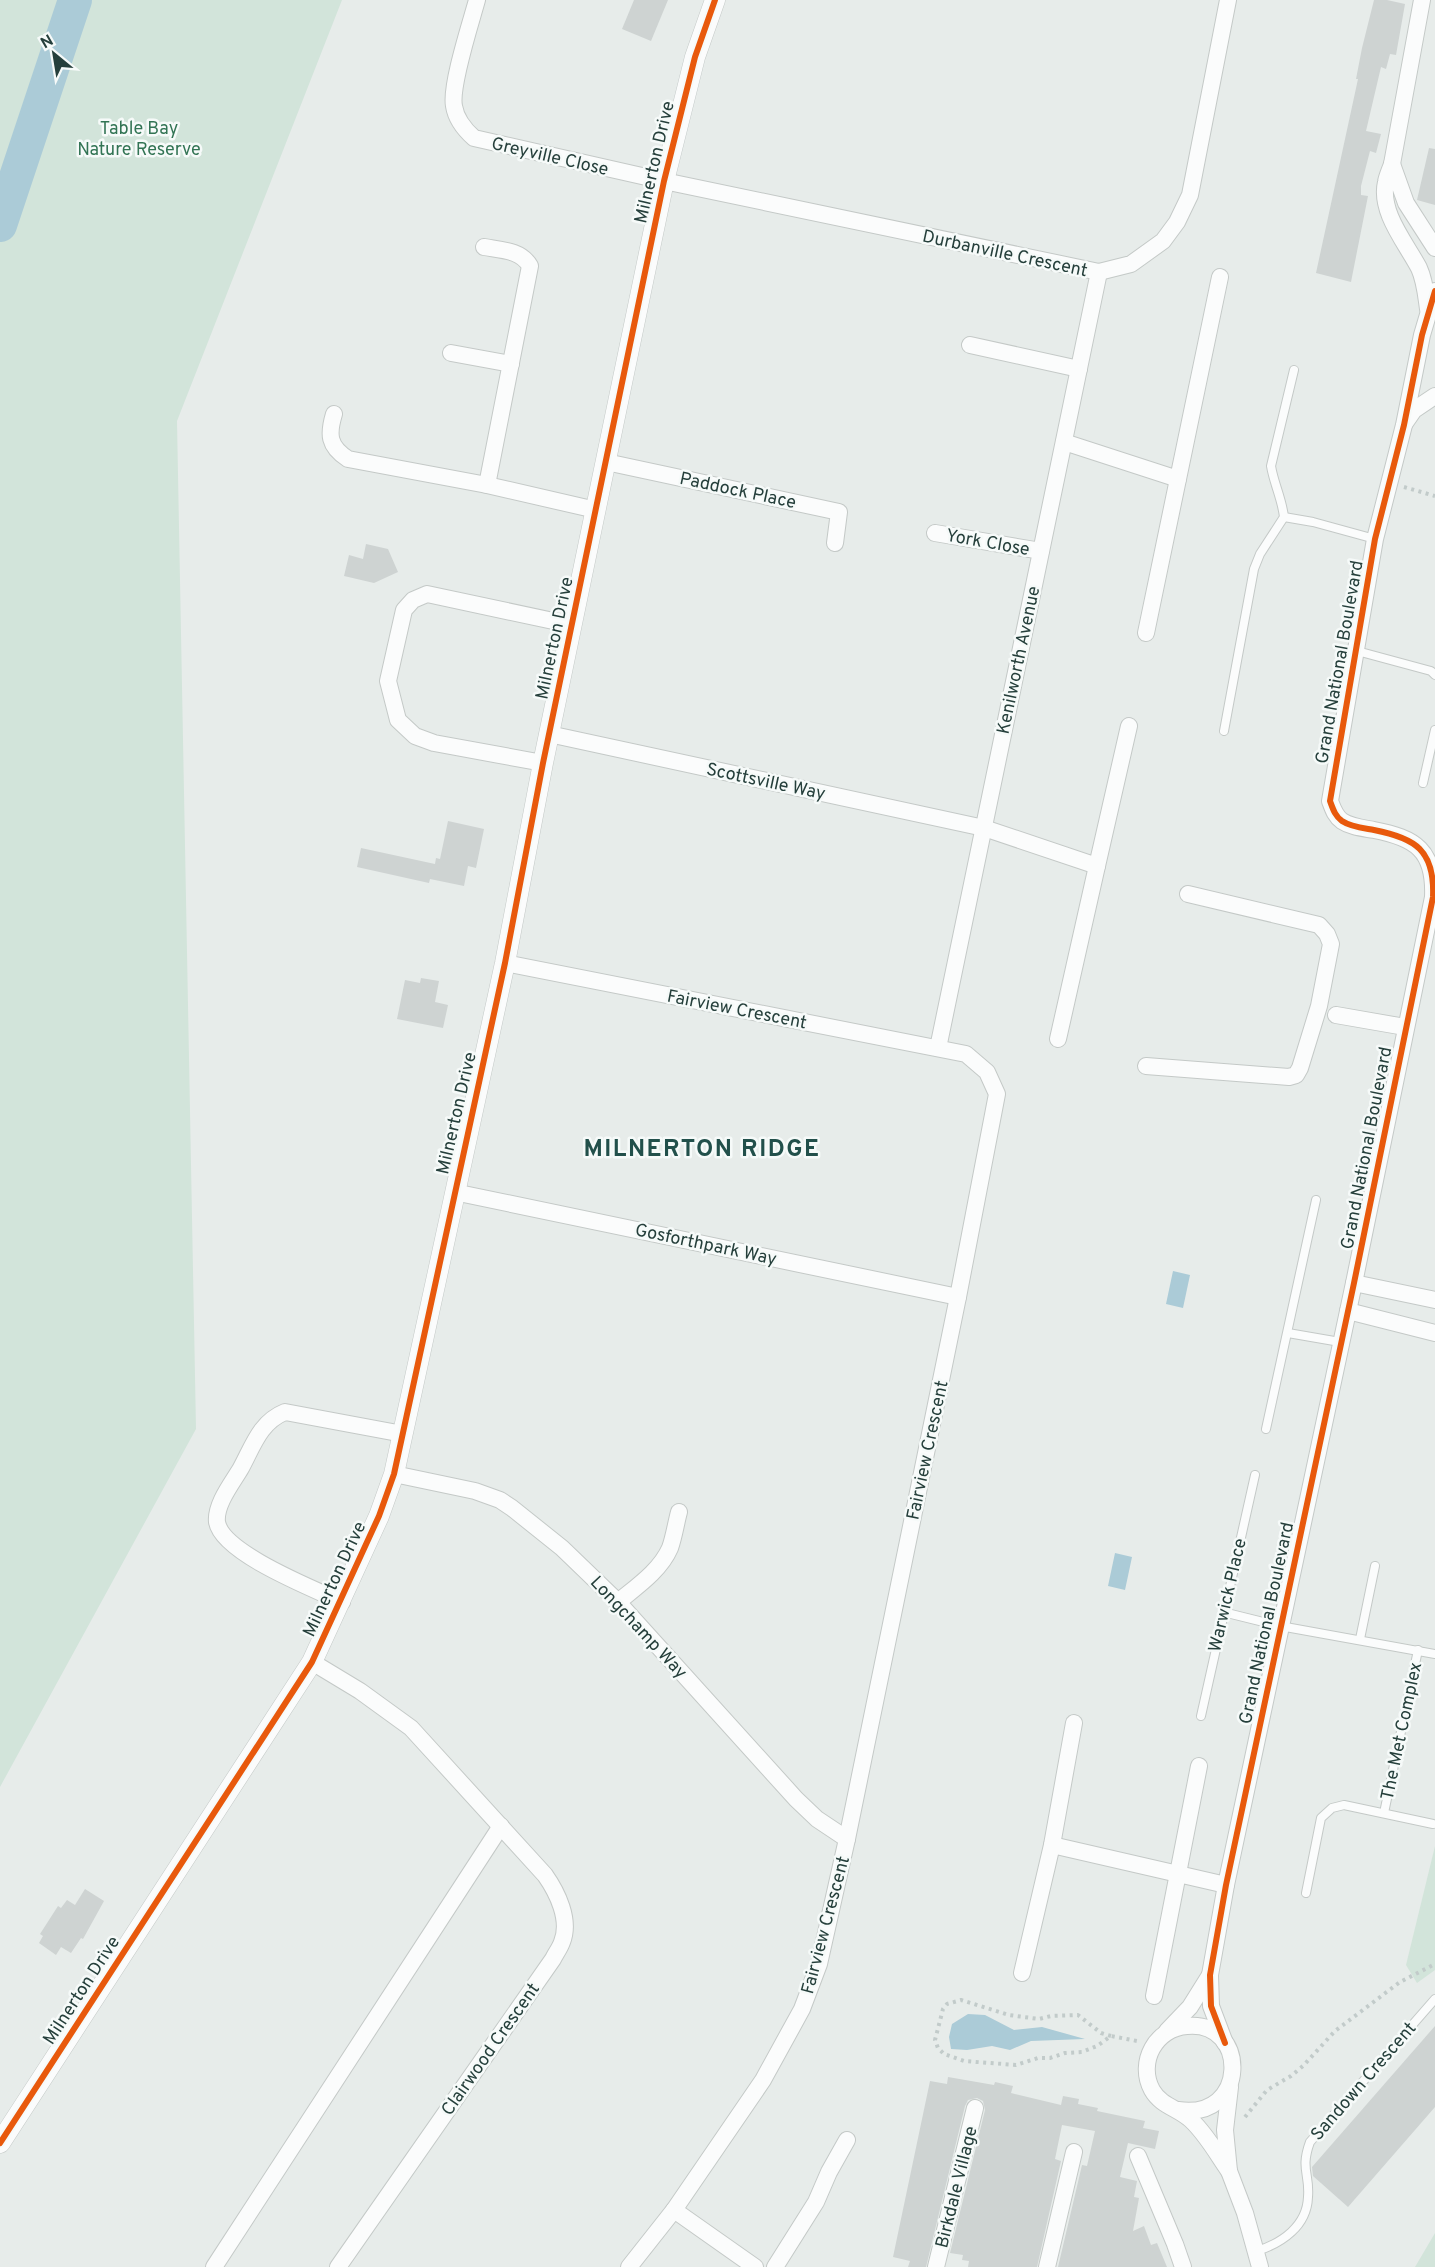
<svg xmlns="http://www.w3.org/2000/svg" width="1435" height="2267" font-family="Overpass,sans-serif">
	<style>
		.green { fill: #d2e4da }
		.water { fill: #abcbd7 }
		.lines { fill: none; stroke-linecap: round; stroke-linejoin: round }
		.river { stroke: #abcbd7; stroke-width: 34 }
		.building { fill: #ced3d2 }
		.service-casing { stroke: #c4c9c7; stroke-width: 10 }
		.minor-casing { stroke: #c4c9c7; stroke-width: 18 }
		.tertiary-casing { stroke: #c4c9c7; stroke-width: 21 }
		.path { stroke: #c2cbca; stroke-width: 4; stroke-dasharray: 3 4.5; stroke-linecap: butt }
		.service { stroke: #fbfcfc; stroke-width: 8 }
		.minor { stroke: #fbfcfc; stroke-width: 16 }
		.tertiary { stroke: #fbfcfc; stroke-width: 20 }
		.cycleway-casing { stroke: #f6faf9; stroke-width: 10 }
		.cycleway { stroke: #e8590c; stroke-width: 6 }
		.labels { text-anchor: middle; stroke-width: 5; stroke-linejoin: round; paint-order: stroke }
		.park-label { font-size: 18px; fill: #327454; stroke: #f6faf9 }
		.street-label { font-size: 18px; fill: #253f3b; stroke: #f6faf9 }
		.district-label { font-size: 24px; font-weight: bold; letter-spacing: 1.5px; fill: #22504b; stroke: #f6faf9 }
	</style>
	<rect width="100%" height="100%" fill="#e7ecea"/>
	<g class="green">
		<path d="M 0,0 L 342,0 L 177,421 L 196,1429 L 0,1787 Z"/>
		<path d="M 1435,1846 L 1435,1970 L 1417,1983 L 1406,1965 Z"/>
		<path d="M 1435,2233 L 1435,2267 L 1415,2267 Z"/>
	</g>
	<g class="water">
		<path d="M 1173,1271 L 1190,1275 L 1183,1308 L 1166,1304 Z"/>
		<path d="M 1115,1553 L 1132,1557 L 1125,1590 L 1108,1586 Z"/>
		<path d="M 968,2014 L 985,2015 L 1014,2030 L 1042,2027 L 1085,2039 L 1031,2041 L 1010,2050 L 992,2046 L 967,2050 L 951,2049 L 949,2037 L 952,2024 Z"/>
	</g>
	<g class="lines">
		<path class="river" d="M 0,225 L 75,0"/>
	</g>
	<g class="building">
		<path d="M 634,0 L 668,0 L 651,41 L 622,29 Z"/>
		<path d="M 1374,0 L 1387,0 L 1405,4 L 1396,55 L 1390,54 L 1386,69 L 1381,67 L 1366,131 L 1381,134 L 1376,153 L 1370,151 L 1361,186 L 1361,195 L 1368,196 L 1351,282 L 1316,273 L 1358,79 L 1356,79 L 1362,48 Z"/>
		<path d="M 1429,148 L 1435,149 L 1435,205 L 1417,200 Z"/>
		<path d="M 366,544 L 388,549 L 398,572 L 374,583 L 344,576 L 349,555 L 363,559 Z"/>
		<path d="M 448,821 L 484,829 L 476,868 L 468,866 L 464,886 L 430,879 L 429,883 L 357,867 L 361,848 L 435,864 L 436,858 L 440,859 Z"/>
		<path d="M 421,978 L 439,981 L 435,1002 L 448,1005 L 443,1028 L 397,1019 L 405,980 L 420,983 Z"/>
		<path d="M 85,1889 L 104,1901 L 83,1939 L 81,1938 L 71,1953 L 61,1947 L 56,1955 L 39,1943 L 43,1936 L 40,1934 L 58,1906 L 61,1908 L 67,1900 L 75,1905 Z"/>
		<path d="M 1435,2026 L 1435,2107 L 1348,2207 L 1313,2176 L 1312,2167 Z"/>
		<path d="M 948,2077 L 994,2085 L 995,2082 L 1013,2086 L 1011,2093 L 1061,2105 L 1063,2096 L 1079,2099 L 1078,2104 L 1098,2108 L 1097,2111 L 1145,2121 L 1143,2128 L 1159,2131 L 1155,2149 L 1128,2143 L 1120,2177 L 1137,2181 L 1134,2197 L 1139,2198 L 1133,2231 L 1144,2226 L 1151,2245 L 1157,2243 L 1167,2267 L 1058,2267 L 1082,2165 L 1087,2166 L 1095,2131 L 1062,2125 L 1055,2159 L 1061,2161 L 1037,2267 L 968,2267 L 969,2261 L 962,2260 L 963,2255 L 950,2253 L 985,2110 L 983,2101 L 977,2098 L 968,2100 L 965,2106 L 926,2267 L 908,2267 L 910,2261 L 893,2257 L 930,2081 L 947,2084 Z"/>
	</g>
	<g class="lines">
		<defs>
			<g id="service">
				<path d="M 1284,517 L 1313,522 L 1375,539"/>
				<path d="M 1357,651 L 1431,671 L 1435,675"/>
				<path d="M 1224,731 L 1254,569 L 1260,554 L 1284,517 C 1282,499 1274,484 1271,466 L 1294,370"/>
				<path d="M 1423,783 L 1435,730"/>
				<path d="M 1288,1333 L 1340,1342"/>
				<path d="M 1266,1429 L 1316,1200"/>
				<path d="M 1223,1612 L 1280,1626 L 1435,1654"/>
				<path d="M 1360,1639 L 1375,1566"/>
				<path d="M 1201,1716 L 1255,1475"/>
				<path d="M 1384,1813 L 1418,1650"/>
				<path d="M 1306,1893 L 1321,1818 L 1332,1808 L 1344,1805 L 1433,1824"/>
				<path d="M 1257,2251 C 1282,2243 1307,2226 1308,2197 C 1310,2174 1300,2169 1310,2142 L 1435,1999"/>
			</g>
			<g id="minor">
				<path d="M 477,0 C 471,22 450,86 454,106 C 456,119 465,130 474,138 L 664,181 L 1099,272 L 1131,264 L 1163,241 L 1177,222 L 1190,195 L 1228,0"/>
				<path d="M 1422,0 L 1392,164 C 1390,170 1387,176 1386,182 C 1379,212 1406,243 1419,268 C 1425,281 1426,295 1428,309"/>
				<path d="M 1392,164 L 1406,203 L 1435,248"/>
				<path d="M 484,247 C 501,250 521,250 530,266 L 487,485"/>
				<path d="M 970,345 L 1079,369"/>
				<path d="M 451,353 L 511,364"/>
				<path d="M 334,414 C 328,434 328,446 348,459 L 487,485 L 596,510"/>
				<path d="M 1405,423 L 1414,410 L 1435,396"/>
				<path d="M 1064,442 L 1178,479"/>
				<path d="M 606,462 L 839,512 L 835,543"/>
				<path d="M 935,533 L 1041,551"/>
				<path d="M 1146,633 L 1220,277"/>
				<path d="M 549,734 L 984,828 L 1097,866 L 1129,726"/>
				<path d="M 543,763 L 434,743 L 415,736 L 398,720 L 388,681 L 404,610 L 413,600 L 427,594 L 572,625"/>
				<path d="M 505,963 L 966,1054 L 987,1072 L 997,1094 L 958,1297 L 847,1839 L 819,1964 L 802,2009 L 763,2080 L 674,2210 L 629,2267"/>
				<path d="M 1336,1015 L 1405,1027"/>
				<path d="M 1058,1039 L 1097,866"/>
				<path d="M 938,1048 L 1099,272"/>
				<path d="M 1146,1066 L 1289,1077 L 1296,1075 L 1300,1068 L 1319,1006 L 1331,944 L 1327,934 L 1319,925 L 1188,894"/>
				<path d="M 454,1192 L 958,1297"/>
				<path d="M 1354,1283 L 1435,1300"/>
				<path d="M 1348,1311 L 1435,1333"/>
				<path d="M 394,1474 L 475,1491 L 500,1500 L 512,1508 L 562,1548 L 618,1602 L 796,1799 L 817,1819 L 847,1839"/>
				<path d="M 342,1602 C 314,1589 222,1553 217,1522 C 215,1504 233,1482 241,1468 C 253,1446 260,1422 285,1412 L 403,1434"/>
				<path d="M 618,1602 C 636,1587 660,1571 670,1548 C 674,1537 676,1523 679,1512"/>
				<path d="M 312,1662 L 360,1691 L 411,1728 L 545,1875 C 557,1892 571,1920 562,1942 C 560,1948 556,1953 553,1959 L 338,2267"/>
				<path d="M 1052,1845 L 1226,1885"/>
				<path d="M 1022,1973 L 1052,1845 L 1074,1723"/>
				<path d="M 1154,1996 L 1199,1766"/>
				<path d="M 1167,2031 L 1190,2007 L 1210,1975"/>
				<path d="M 1225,2043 L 1211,2006 L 1210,1975 L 1226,1885 L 1354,1283 L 1433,897 C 1435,850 1415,838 1374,830 C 1363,828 1351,827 1342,821 C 1335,816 1333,809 1330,801 L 1375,539 L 1404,425 L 1422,335 L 1435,291"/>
				<path d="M 1230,2087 L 1225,2130 L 1229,2171 L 1245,2213 L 1260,2267"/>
				<path d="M 1178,2110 C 1249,2121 1249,2020 1187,2026 C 1156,2028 1137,2062 1152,2090 C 1161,2106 1178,2108 1191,2120 C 1207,2135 1217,2154 1229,2171"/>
				<path d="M 1138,2156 L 1175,2244 L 1183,2267"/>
				<path d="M 674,2210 L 755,2267"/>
				<path d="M 214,2267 L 501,1826"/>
				<path d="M 775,2267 L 816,2202 L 829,2172 L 847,2140"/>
				<path d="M 936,2267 L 975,2108"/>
				<path d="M 1047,2267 L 1074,2152"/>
			</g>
			<path id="tertiary" d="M 0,2143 L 312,1662 L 379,1516 L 394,1474 L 505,963 L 543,763 L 664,181 L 695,57 L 715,0"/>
		</defs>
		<use href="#service" class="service-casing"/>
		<use href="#minor" class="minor-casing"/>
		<use href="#tertiary" class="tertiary-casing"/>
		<g class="path">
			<path d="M 1404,487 L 1435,496"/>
			<path d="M 1111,2036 L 1101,2033 L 1078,2015 L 1051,2016 L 1039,2019 L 1009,2015 L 961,2000 L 947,2004 L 943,2009 L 935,2040 L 938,2048 L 944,2054 L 964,2061 L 1016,2065 L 1038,2058 L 1050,2058 L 1065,2053 L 1082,2052 L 1097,2046 L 1111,2036 L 1137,2041"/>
			<path d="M 1245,2117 L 1267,2090 L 1291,2076 L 1303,2066 L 1335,2031 L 1400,1982 L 1435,1964"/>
		</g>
		<use href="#service" class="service"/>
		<use href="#minor" class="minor"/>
		<use href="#tertiary" class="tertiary"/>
		<defs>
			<g id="cycleway">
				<path d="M 1225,2043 L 1211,2006 L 1210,1975 L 1226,1885 L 1354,1283 L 1433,897 C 1435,850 1415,838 1374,830 C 1363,828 1351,827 1342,821 C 1335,816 1333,809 1330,801 L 1375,539 L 1404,425 L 1422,335 L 1435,291"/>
				<path d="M 0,2143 L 312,1662 L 379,1516 L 394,1474 L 505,963 L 543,763 L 664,181 L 695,57 L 715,0"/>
			</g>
		</defs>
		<use href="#cycleway" class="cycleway-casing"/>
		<use href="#cycleway" class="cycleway"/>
	</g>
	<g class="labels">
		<g class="park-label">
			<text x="139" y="134">Table Bay<tspan x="139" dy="21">Nature Reserve</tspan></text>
		</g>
		<g class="street-label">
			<text transform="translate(550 156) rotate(13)" y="6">Greyville Close</text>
			<text transform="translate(654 162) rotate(-77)" y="6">Milnerton Drive</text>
			<text transform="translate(1005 253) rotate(12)" y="6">Durbanville Crescent</text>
			<text transform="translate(738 490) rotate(12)" y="6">Paddock Place</text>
			<text transform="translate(988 542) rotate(10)" y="6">York Close</text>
			<text transform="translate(554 638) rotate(-78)" y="6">Milnerton Drive</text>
			<text transform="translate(1018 660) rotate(-78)" y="6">Kenilworth Avenue</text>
			<text transform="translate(1339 662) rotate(-80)" y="6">Grand National Boulevard</text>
			<text transform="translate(766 781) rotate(12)" y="6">Scottsville Way</text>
			<text transform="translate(737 1009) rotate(11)" y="6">Fairview Crescent</text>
			<text transform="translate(456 1113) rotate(-77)" y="6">Milnerton Drive</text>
			<text transform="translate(1366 1148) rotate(-79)" y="6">Grand National Boulevard</text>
			<text transform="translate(706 1244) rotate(12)" y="6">Gosforthpark Way</text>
			<text transform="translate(927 1450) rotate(-78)" y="6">Fairview Crescent</text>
			<text transform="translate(334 1579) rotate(-65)" y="6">Milnerton Drive</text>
			<text transform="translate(1227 1595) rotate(-77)" y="6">Warwick Place</text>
			<text transform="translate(1266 1623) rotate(-78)" y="6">Grand National Boulevard</text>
			<text transform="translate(639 1627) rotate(47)" y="6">Longchamp Way</text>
			<text transform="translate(1401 1731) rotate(-78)" y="6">The Met Complex</text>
			<text transform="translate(825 1925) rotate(-75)" y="6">Fairview Crescent</text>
			<text transform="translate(81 1990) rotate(-57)" y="6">Milnerton Drive</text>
			<text transform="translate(490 2049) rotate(-55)" y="6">Clairwood Crescent</text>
			<text transform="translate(1363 2081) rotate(-49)" y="6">Sandown Crescent</text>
			<text transform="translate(956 2187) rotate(-76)" y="6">Birkdale Village</text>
		</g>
		<g class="district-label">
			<text x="702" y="1156">MILNERTON RIDGE</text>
		</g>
	</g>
	<g transform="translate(54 54) rotate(330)" stroke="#f6faf9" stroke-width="4.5" paint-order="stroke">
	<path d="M0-4.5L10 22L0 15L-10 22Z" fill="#253f3b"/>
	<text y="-9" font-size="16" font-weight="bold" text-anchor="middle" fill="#253f3b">N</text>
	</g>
</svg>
